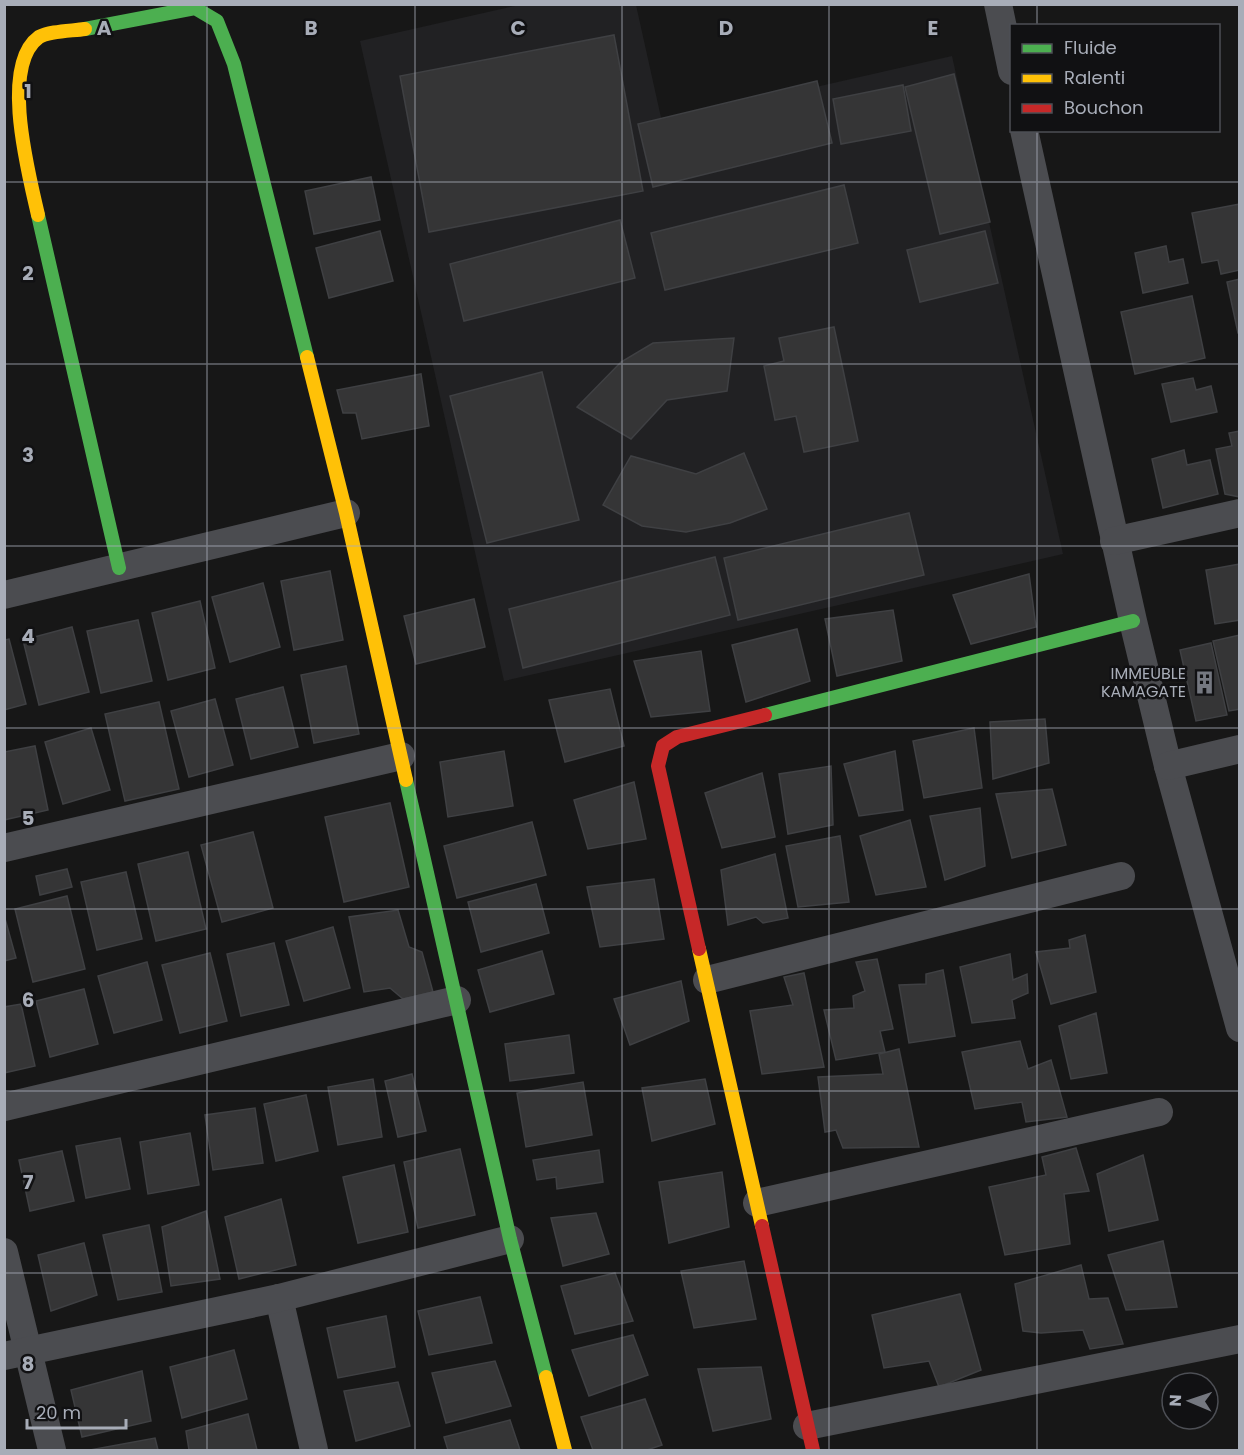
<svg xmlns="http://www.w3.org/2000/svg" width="1244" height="1455" font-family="Poppins,sans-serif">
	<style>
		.built { fill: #212123 }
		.building { fill: #353536; stroke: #3f4043; stroke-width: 1.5 }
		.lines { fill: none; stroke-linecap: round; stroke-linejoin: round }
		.street { stroke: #4b4c50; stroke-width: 28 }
		.fast { stroke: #4caf50; stroke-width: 14 }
		.slow { stroke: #ffc107; stroke-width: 14 }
		.jam { stroke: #c62828; stroke-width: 14 }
		.grid { fill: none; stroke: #a8adb8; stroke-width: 1.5; stroke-opacity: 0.55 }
		.labels { text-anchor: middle; stroke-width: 5; stroke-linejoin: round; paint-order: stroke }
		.poi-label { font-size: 16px; fill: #a8adb8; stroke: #111113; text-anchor: end }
		.grid-label { font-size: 20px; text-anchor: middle; font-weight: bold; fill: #a8adb8; stroke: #111113; stroke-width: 5; stroke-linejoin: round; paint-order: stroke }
	</style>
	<rect width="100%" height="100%" fill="#171717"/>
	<path class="built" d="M 519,5 L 636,5 L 662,122 L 952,56 L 1063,554 L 504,681 L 360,41 Z"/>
	<g class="building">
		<path d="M 614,35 L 643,191 L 429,232 L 400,76 Z"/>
		<path d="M 954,74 L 990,222 L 940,234 L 905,87 Z"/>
		<path d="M 817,81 L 832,143 L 653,187 L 638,124 Z"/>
		<path d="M 903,85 L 911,131 L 841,144 L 833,99 Z"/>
		<path d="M 371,177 L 380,220 L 314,234 L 305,191 Z"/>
		<path d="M 844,185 L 858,243 L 665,290 L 651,233 Z"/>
		<path d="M 1240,204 L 1240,270 L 1221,274 L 1218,260 L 1202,263 L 1192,213 Z"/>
		<path d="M 620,220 L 635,278 L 464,321 L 450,264 Z"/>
		<path d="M 380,231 L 393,281 L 329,298 L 316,248 Z"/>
		<path d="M 985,231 L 998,283 L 920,302 L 907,250 Z"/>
		<path d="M 1166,246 L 1169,262 L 1183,259 L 1188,283 L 1143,293 L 1135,253 Z"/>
		<path d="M 1240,279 L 1240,333 L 1238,333 L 1227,282 Z"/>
		<path d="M 1192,296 L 1205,358 L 1135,374 L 1121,312 Z"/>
		<path d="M 834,327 L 858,441 L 804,452 L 796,416 L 775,420 L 764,366 L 784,361 L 779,338 Z"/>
		<path d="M 734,338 L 727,391 L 667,400 L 631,439 L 577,407 L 621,362 L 653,343 Z"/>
		<path d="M 542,372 L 579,520 L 487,543 L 450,396 Z"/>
		<path d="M 421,374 L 429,426 L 362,439 L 356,413 L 343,413 L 337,390 Z"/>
		<path d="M 1193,378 L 1196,390 L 1211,386 L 1217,412 L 1171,422 L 1162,384 Z"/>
		<path d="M 1240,431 L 1240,497 L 1225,494 L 1216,449 L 1232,446 L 1229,433 Z"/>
		<path d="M 1184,450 L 1187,465 L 1210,460 L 1218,494 L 1163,508 L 1152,459 Z"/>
		<path d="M 744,453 L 767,509 L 730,523 L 686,532 L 642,526 L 603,505 L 631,456 L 696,474 Z"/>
		<path d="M 909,513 L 924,575 L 738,620 L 724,558 Z"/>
		<path d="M 715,557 L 730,615 L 523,668 L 509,609 Z"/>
		<path d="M 1240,564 L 1240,620 L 1215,624 L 1206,570 Z"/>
		<path d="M 330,571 L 343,640 L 294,650 L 281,581 Z"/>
		<path d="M 1029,574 L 1036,627 L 971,644 L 953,595 Z"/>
		<path d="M 263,583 L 280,647 L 230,662 L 212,597 Z"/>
		<path d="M 474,599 L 485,647 L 416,664 L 404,616 Z"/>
		<path d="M 200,601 L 215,668 L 168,680 L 152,613 Z"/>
		<path d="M 893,610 L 902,661 L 837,676 L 825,619 Z"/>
		<path d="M 138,620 L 152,681 L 101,693 L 87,631 Z"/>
		<path d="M 72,627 L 89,692 L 39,705 L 23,640 Z"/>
		<path d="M 797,629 L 810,681 L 746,702 L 732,645 Z"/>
		<path d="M 1240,635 L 1240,709 L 1229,711 L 1213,641 Z"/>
		<path d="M 9,639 L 26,704 L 4,710 L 4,640 Z"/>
		<path d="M 1211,643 L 1227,715 L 1196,721 L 1180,650 Z"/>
		<path d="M 701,651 L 710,711 L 651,717 L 634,661 Z"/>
		<path d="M 346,666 L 359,734 L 314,743 L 301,675 Z"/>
		<path d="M 283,687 L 298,747 L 251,759 L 236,699 Z"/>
		<path d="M 610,689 L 624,746 L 565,762 L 549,700 Z"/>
		<path d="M 215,699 L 233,765 L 189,777 L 171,711 Z"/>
		<path d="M 159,702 L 179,789 L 125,801 L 105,714 Z"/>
		<path d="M 1045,719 L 1049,763 L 993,779 L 990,722 Z"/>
		<path d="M 91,728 L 110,790 L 63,804 L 45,742 Z"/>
		<path d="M 974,728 L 982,788 L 924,798 L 913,741 Z"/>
		<path d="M 35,746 L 48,810 L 4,820 L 4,752 Z"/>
		<path d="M 504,751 L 513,806 L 448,817 L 440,762 Z"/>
		<path d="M 895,751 L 903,810 L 859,816 L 844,764 Z"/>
		<path d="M 831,766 L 833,825 L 788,834 L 779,774 Z"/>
		<path d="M 762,773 L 775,837 L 722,848 L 705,793 Z"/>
		<path d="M 634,782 L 646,839 L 588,849 L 574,800 Z"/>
		<path d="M 1052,789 L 1066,845 L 1012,858 L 996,794 Z"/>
		<path d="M 390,803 L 409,887 L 344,902 L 325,817 Z"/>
		<path d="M 980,808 L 985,866 L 945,880 L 930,816 Z"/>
		<path d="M 910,820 L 926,887 L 876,895 L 860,836 Z"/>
		<path d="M 532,822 L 546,875 L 457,898 L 444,846 Z"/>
		<path d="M 253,832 L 273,908 L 222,922 L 201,845 Z"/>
		<path d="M 840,836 L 849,902 L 798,907 L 786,846 Z"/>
		<path d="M 188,852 L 206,929 L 156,941 L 138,864 Z"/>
		<path d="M 775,854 L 788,918 L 763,923 L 756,917 L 728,925 L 721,870 Z"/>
		<path d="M 67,869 L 72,887 L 40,895 L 36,876 Z"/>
		<path d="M 126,872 L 142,939 L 97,950 L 81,882 Z"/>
		<path d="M 654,879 L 664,939 L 600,947 L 587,887 Z"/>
		<path d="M 536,884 L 549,933 L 481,952 L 468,902 Z"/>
		<path d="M 67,896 L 85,969 L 33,982 L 15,909 Z"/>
		<path d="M 398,910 L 409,947 L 422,952 L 433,992 L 403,999 L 390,988 L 364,992 L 349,917 Z"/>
		<path d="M 4,915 L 16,958 L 4,961 Z"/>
		<path d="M 333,927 L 350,988 L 304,1001 L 286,941 Z"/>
		<path d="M 1085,935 L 1096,992 L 1051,1004 L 1036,952 L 1070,948 L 1069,940 Z"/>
		<path d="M 274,943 L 289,1005 L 241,1016 L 227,954 Z"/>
		<path d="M 542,951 L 554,994 L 490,1012 L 478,970 Z"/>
		<path d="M 210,953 L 227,1021 L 180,1033 L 162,965 Z"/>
		<path d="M 1010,954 L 1013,980 L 1027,974 L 1028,993 L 1012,1000 L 1015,1018 L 972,1023 L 960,967 Z"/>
		<path d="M 877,959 L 893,1029 L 880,1031 L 885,1052 L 836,1060 L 824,1010 L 854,1008 L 853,996 L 865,991 L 856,962 Z"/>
		<path d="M 147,962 L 162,1020 L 114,1033 L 98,976 Z"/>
		<path d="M 943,970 L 955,1036 L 909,1043 L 899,985 L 926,984 L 926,974 Z"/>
		<path d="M 804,973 L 824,1067 L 762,1074 L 750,1011 L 793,1005 L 784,977 Z"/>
		<path d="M 681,981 L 689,1021 L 630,1045 L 614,999 Z"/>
		<path d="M 84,989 L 98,1044 L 50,1057 L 36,1001 Z"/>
		<path d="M 21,1004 L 35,1066 L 4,1073 L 4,1007 Z"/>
		<path d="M 1096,1013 L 1107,1073 L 1071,1079 L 1059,1026 Z"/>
		<path d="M 569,1035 L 574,1073 L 510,1081 L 505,1044 Z"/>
		<path d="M 1020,1041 L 1028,1069 L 1051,1060 L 1067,1117 L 1026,1122 L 1022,1102 L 975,1109 L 962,1052 Z"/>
		<path d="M 899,1049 L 919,1147 L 843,1148 L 836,1130 L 825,1132 L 818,1077 L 883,1074 L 879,1054 Z"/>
		<path d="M 412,1074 L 426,1131 L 398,1137 L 385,1081 Z"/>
		<path d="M 373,1079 L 382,1137 L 338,1145 L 328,1087 Z"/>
		<path d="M 705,1079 L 715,1124 L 652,1141 L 642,1088 Z"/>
		<path d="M 583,1082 L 592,1135 L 526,1147 L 517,1093 Z"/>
		<path d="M 306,1095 L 318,1151 L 276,1161 L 264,1104 Z"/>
		<path d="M 255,1108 L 263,1163 L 213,1170 L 205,1115 Z"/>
		<path d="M 190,1133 L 199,1185 L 148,1194 L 140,1142 Z"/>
		<path d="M 120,1138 L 130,1189 L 86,1198 L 76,1146 Z"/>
		<path d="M 1076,1148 L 1089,1191 L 1064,1194 L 1070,1244 L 1005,1255 L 989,1187 L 1046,1175 L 1042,1157 Z"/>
		<path d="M 460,1149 L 475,1215 L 418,1228 L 404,1162 Z"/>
		<path d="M 599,1150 L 603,1182 L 557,1189 L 556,1177 L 537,1180 L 533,1160 Z"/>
		<path d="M 62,1151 L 74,1201 L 30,1211 L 19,1160 Z"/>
		<path d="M 1143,1155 L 1158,1220 L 1109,1231 L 1097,1174 Z"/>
		<path d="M 394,1165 L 408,1232 L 358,1243 L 343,1177 Z"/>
		<path d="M 722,1172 L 729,1227 L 669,1243 L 659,1182 Z"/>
		<path d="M 281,1199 L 296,1265 L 239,1279 L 225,1217 Z"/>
		<path d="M 206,1211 L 220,1279 L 171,1286 L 162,1227 Z"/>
		<path d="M 596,1213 L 609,1254 L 563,1266 L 551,1218 Z"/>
		<path d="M 149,1225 L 162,1292 L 118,1300 L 103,1235 Z"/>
		<path d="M 1163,1241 L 1177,1307 L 1126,1310 L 1108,1255 Z"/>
		<path d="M 84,1243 L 97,1295 L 51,1311 L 38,1255 Z"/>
		<path d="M 744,1261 L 756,1319 L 694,1328 L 681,1271 Z"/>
		<path d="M 1081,1265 L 1089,1299 L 1108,1298 L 1123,1344 L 1090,1349 L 1083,1330 L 1041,1333 L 1023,1331 L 1015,1284 Z"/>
		<path d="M 615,1273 L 633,1321 L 575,1334 L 561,1286 Z"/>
		<path d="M 960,1294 L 981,1370 L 939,1387 L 929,1361 L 884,1368 L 872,1315 Z"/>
		<path d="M 480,1297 L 492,1343 L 429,1355 L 418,1311 Z"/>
		<path d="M 386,1316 L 395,1367 L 338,1378 L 327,1328 Z"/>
		<path d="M 633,1335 L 648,1375 L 589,1396 L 572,1350 Z"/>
		<path d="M 234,1350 L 247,1399 L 182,1418 L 170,1367 Z"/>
		<path d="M 495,1361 L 511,1406 L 446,1423 L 432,1373 Z"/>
		<path d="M 761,1367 L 771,1419 L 713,1431 L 698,1369 Z"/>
		<path d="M 142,1371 L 151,1421 L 82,1437 L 71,1390 Z"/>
		<path d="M 398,1382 L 410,1426 L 356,1441 L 344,1391 Z"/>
		<path d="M 645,1399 L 662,1445 L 647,1450 L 593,1450 L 581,1417 Z"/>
		<path d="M 248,1414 L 257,1450 L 189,1450 L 186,1431 Z"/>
		<path d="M 510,1420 L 520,1450 L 448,1450 L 444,1437 Z"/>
		<path d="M 155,1438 L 158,1450 L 90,1450 Z"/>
	</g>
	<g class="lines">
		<g class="street">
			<path d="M 998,4 L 1012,71"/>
			<path d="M 1024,130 L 1133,621 L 1168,766 L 1240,1028"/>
			<path d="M 1114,541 L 1240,513"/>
			<path d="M 4,595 L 346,513"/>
			<path d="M 1168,766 L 1240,749"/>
			<path d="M 4,848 L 401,756"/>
			<path d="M 707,980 L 1121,876"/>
			<path d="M 4,1107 L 457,1000"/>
			<path d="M 757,1203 L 1159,1112"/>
			<path d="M 4,1252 L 52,1450"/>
			<path d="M 279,1298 L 314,1450"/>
			<path d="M 4,1356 L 279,1298 L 510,1239"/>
			<path d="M 807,1426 L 1240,1339"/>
		</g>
		<g class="fast">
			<path d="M 85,29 L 195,8 L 217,21 L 234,64 L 307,357"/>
			<path d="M 38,215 L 119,568"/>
			<path d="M 765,715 L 1133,621"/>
			<path d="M 406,780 L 510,1239 L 546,1377"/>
		</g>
		<g class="slow">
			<path d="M 38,215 C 28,171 0,65 39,37 C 50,31 71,31 85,29"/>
			<path d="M 307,357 L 346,513 L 406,780"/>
			<path d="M 699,949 L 762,1226"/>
			<path d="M 546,1377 L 565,1450"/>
		</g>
		<g class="jam">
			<path d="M 699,949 L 658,766 L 663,746 L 677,737 L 765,715"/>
			<path d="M 762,1226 L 813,1450"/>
		</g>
	</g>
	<path class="grid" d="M 207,4 L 207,1450M 415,4 L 415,1450M 622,4 L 622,1450M 829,4 L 829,1450M 1037,4 L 1037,26M 1037,130 L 1037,1450M 4,182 L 1240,182M 4,364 L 1240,364M 4,546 L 1240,546M 4,728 L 1240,728M 4,909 L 1240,909M 4,1091 L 1240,1091M 4,1273 L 1240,1273"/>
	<defs>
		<symbol id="building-bare" viewBox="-9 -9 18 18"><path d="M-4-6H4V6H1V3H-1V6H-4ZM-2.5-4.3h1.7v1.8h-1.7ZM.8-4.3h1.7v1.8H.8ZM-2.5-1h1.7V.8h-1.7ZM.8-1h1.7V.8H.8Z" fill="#757880" stroke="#111113" stroke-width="2.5" paint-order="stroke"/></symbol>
	</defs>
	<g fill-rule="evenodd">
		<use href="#building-bare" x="1188" y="666" width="33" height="33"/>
	</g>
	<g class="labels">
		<g class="poi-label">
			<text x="1186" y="679">IMMEUBLE<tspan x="1186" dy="18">KAMAGATE</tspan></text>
		</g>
	</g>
	<g class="grid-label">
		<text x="104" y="35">A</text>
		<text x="311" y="35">B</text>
		<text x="518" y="35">C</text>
		<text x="726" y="35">D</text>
		<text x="933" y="35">E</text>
		<text x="28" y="98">1</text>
		<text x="28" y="280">2</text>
		<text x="28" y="462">3</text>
		<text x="28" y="643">4</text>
		<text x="28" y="825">5</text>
		<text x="28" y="1007">6</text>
		<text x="28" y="1189">7</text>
		<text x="28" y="1371">8</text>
	</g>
	<rect width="1244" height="1455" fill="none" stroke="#a8adb8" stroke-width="12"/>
	<rect x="1010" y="24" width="210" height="108" fill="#111113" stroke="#4d4f55" stroke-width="1.5"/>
	<rect x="1022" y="44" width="30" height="9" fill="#4caf50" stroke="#4d4f55" stroke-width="1.5"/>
	<text x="1064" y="54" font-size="18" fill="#a8adb8">Fluide</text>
	<rect x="1022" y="74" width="30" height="9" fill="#ffc107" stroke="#4d4f55" stroke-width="1.5"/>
	<text x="1064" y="84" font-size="18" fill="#a8adb8">Ralenti</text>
	<rect x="1022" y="104" width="30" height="9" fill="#c62828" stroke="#4d4f55" stroke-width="1.5"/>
	<text x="1064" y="114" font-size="18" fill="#a8adb8">Bouchon</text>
	<g transform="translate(1190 1401) rotate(272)"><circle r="28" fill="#111113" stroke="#4d4f55" stroke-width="1.5"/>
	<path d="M0-4.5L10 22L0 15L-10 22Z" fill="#757880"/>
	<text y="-9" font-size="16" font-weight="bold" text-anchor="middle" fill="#a8adb8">N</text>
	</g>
	<path d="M27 1419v9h99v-9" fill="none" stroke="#a8adb8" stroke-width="3"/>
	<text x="36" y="1419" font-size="18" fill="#a8adb8" stroke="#111113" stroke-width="4.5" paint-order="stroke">20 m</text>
</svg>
